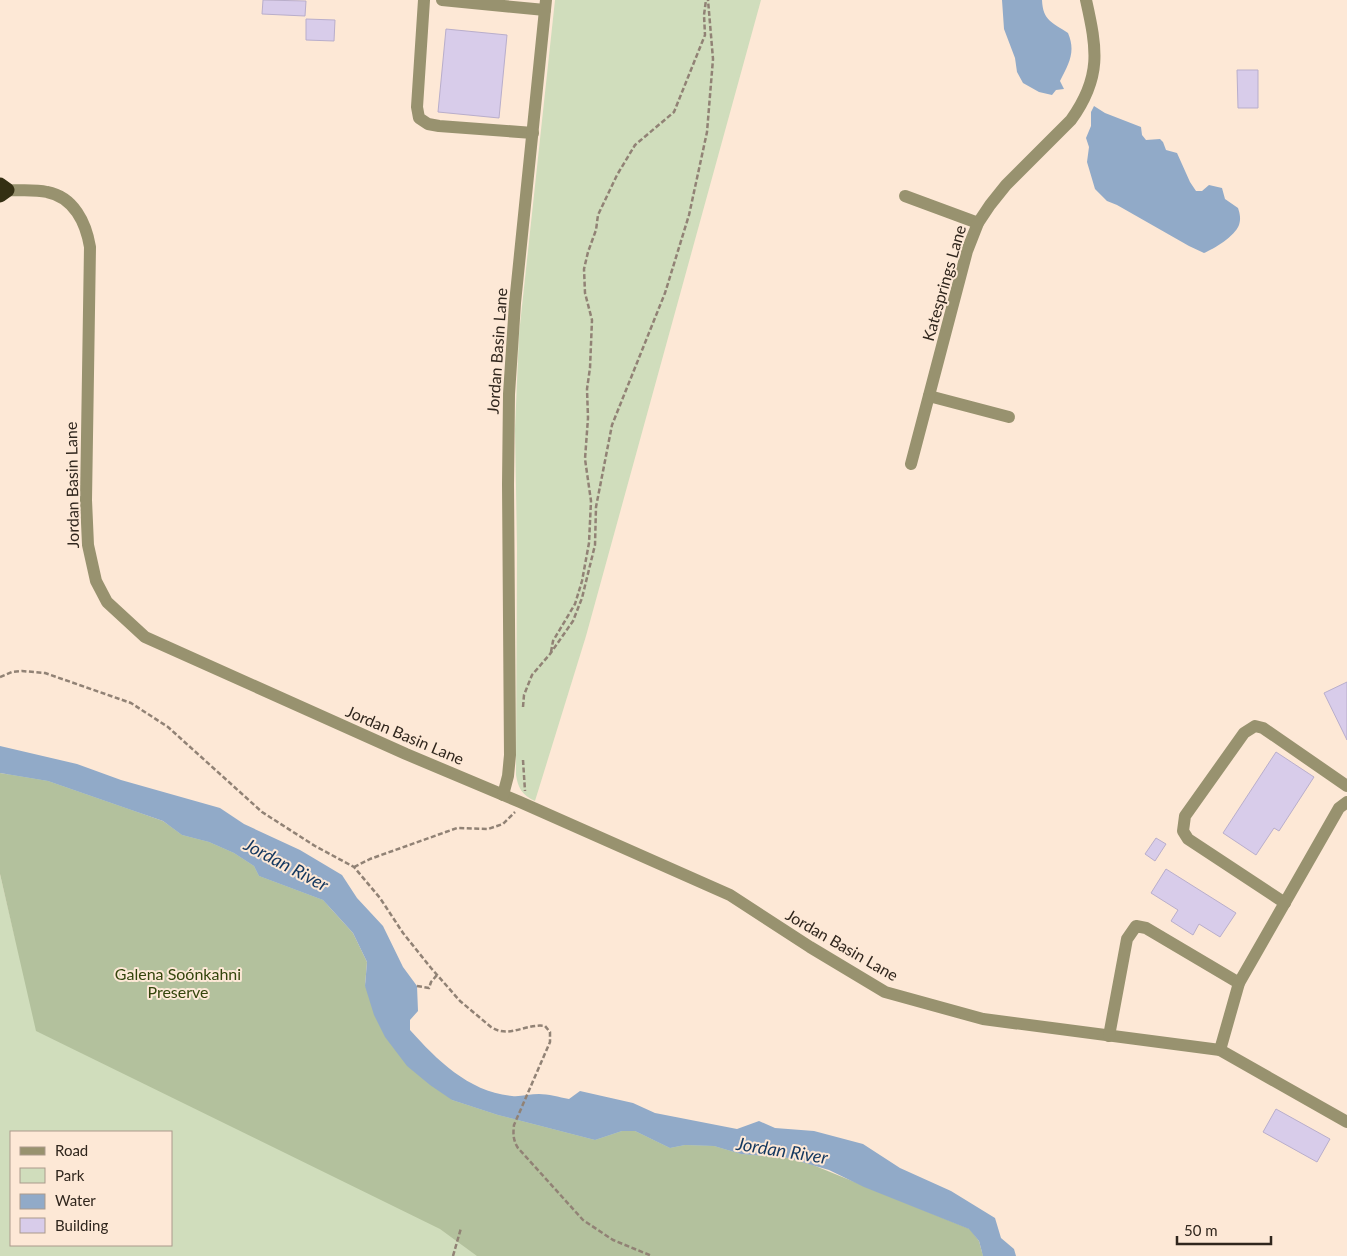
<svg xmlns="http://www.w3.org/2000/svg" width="1347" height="1256" font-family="Lato,sans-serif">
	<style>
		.green { fill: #d0ddbc; fill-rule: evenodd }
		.forest { fill: #b3c19d }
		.water { fill: #91aac8 }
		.building { fill: #d8ccea; stroke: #b9aecb }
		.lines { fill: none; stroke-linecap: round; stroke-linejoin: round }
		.path { stroke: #918275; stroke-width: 2.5; stroke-dasharray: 5 2.5; stroke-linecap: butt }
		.minor { stroke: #98926f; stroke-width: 12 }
		.highway { stroke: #342f13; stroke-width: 15 }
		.labels { text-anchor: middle; stroke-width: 4; stroke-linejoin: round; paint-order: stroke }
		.street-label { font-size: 16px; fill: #30261d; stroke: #fde8d6 }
		.park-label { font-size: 16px; fill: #34450c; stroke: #fde8d6 }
		.water-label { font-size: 18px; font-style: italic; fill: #13375f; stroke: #fde8d6 }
	</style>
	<rect width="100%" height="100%" fill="#fde8d6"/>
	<g class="green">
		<path d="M 555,0 L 761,0 L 586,636 L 535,801 C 522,795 518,788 516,775 L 517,548 L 515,429 L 519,334 Z"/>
		<path d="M 7,758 L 318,886 L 385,1023 L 450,1095 L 746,1147 L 991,1256 L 0,1256 L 0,874 L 15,938 ZM 11,1132 L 171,1132 L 171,1245 L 11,1245 Z"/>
	</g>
	<path class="forest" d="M 0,773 L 48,781 L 163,821 L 182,835 L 209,842 L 234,853 L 254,866 L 259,876 L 323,900 L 353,933 L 367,962 L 365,986 L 452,1100 L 498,1115 L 595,1140 L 622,1131 L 635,1131 L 670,1148 L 685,1145 L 714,1146 L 741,1154 L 788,1158 L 813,1165 L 970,1229 L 979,1241 L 983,1256 L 477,1256 L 440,1229 L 36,1031 L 0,874 Z"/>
	<g class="water">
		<path d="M 1002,0 L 1042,0 C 1043,21 1052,22 1068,33 C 1076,52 1069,63 1060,81 L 1064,89 L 1056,90 L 1052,95 L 1039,92 L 1023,83 L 1017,72 L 1015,58 L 1004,29 Z"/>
		<path d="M 1094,106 L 1105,113 L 1141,127 L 1142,135 L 1146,140 L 1160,139 L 1163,142 L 1166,150 L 1177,153 L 1190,182 L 1196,191 L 1202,191 L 1209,185 L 1222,188 L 1225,199 L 1238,208 C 1240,214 1241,219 1239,225 C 1235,236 1214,249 1204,253 L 1189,246 L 1117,205 L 1107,201 L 1095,189 L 1087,162 L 1089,147 L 1086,138 L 1091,126 L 1091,112 Z"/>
		<path d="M 0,746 L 77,764 L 121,780 L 220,808 L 244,824 L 300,850 L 342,875 L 357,898 L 383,926 L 403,967 L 417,986 L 418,1011 L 410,1020 L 410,1030 C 437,1060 469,1092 512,1096 C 520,1097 530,1094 539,1094 C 548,1094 559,1097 569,1099 L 580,1091 L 633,1103 L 655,1113 L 737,1129 L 759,1121 L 775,1128 L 814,1131 L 863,1144 L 900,1168 L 951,1191 L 995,1218 L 1001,1238 L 1014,1249 L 1016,1256 L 983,1256 L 979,1241 L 969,1229 L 864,1187 L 829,1170 L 788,1158 L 741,1154 L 714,1146 L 685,1145 L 670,1148 L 635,1131 L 622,1131 L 595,1140 L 498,1115 L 452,1100 L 430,1085 L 407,1066 L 385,1037 L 374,1015 L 365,986 L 367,962 L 353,933 L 323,900 L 259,876 L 254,866 L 234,853 L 209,842 L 182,835 L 163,821 L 48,781 L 0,773 Z"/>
	</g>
	<g class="building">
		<path d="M 263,0 L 306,1 L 305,16 L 262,14 Z"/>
		<path d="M 306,19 L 335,20 L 334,41 L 306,40 Z"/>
		<path d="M 446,29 L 507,35 L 499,118 L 438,112 Z"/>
		<path d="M 1237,70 L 1258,70 L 1258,108 L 1238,108 Z"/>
		<path d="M 1347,682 L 1347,740 L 1324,693 Z"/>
		<path d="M 1276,752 L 1314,777 L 1279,831 L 1274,828 L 1256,855 L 1223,833 Z"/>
		<path d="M 1156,838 L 1166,844 L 1155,861 L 1145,854 Z"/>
		<path d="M 1166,869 L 1236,913 L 1220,937 L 1199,924 L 1193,935 L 1171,921 L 1178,910 L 1151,893 Z"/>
		<path d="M 1276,1109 L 1330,1139 L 1317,1162 L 1263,1132 Z"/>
	</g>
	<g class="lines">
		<g class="path">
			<path d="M 551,652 L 553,641 L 575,604 L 582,581 L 589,543 L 591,501 L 585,459 L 588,418 L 587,389 L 590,368 L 592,320 L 585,293 L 584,269 L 588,252 L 596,230 L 598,215 L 617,175 L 635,145 L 674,112 L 705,35 L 704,15 L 706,0"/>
			<path d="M 0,677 L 12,672 L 22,671 L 45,673 L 131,703 L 168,727 L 262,812 L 315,846 L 354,867 L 380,898 L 403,933 L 431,968 L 460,1001 L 491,1027 C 509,1039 526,1023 545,1026 L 550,1032 L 550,1042 L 514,1125 C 513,1134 513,1140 518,1148 L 583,1220 L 613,1240 L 652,1256"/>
			<path d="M 523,707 L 524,695 L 532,675 L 550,654 L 573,621 L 582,598 L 595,545 L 596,507 L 612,425 L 665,293 L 689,215 L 707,132 L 713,59 L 708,0"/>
			<path d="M 523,760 L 525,791"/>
			<path d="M 354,867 L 370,859 L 457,828 L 488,829 L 503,824 L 515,812"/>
			<path d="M 417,986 L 429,988 L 431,982 L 437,975"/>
			<path d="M 453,1256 L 461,1228"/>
		</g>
		<g class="minor">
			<path d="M 424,0 L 417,107 L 419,118 L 428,124 L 439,126 L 533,133"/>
			<path d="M 442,0 L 545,10"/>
			<path d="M 7,190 C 20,191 34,189 47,192 C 74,197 86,223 90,247 L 86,500 L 88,545 L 96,581 L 107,602 L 145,637 L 406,754 L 520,802 L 730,895 L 810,947 L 885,992 L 983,1019 L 1220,1050 L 1347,1122"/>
			<path d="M 905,196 L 978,223"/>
			<path d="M 929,396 L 1009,417"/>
			<path d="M 911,464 L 967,251 L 978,223 L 990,205 L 1006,185 L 1071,120 C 1102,77 1097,49 1086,0"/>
			<path d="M 503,795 L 508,776 L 510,755 L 508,484 L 509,394 L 515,303 L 546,0"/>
			<path d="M 1285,903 L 1188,839 L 1183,831 L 1185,816 L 1244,733 L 1255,726 L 1263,728 L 1347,786"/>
			<path d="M 1109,1036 L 1127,939 L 1136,926 L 1146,928 L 1239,983"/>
			<path d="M 1220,1050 L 1239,983 L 1339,808 L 1347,802"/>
		</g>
		<path class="highway" d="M 0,185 L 7,190 L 0,195"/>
	</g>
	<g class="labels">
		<g class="street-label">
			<text transform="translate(944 283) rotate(-74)" y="6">Katesprings Lane</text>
			<text transform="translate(497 351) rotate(-86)" y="6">Jordan Basin Lane</text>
			<text transform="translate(72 485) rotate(-91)" y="6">Jordan Basin Lane</text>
			<text transform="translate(405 735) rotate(23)" y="6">Jordan Basin Lane</text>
			<text transform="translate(842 945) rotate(30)" y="6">Jordan Basin Lane</text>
		</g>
		<g class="park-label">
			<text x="178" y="980">Galena Soónkahni<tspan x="178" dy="18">Preserve</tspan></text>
		</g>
		<g class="water-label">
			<text transform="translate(286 865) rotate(28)" y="6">Jordan River</text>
			<text transform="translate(782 1151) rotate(9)" y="6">Jordan River</text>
		</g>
	</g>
	<rect x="10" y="1131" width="162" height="115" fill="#fde8d6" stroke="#ab9a8c"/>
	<rect x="20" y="1147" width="25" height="8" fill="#98926f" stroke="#ab9a8c"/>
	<text x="55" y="1156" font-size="15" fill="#30261d">Road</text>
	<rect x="20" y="1168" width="25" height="15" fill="#d0ddbc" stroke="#ab9a8c"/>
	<text x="55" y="1181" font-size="15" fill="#30261d">Park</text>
	<rect x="20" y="1194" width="25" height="15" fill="#91aac8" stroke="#ab9a8c"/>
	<text x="55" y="1206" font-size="15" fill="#30261d">Water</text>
	<rect x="20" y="1218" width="25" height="15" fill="#d8ccea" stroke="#ab9a8c"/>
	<text x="55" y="1231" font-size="15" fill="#30261d">Building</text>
	<path d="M1177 1236v8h94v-8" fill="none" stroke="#30261d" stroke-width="2.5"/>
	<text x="1184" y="1236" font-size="15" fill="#30261d" stroke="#fde8d6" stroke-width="4" paint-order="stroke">50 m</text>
</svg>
